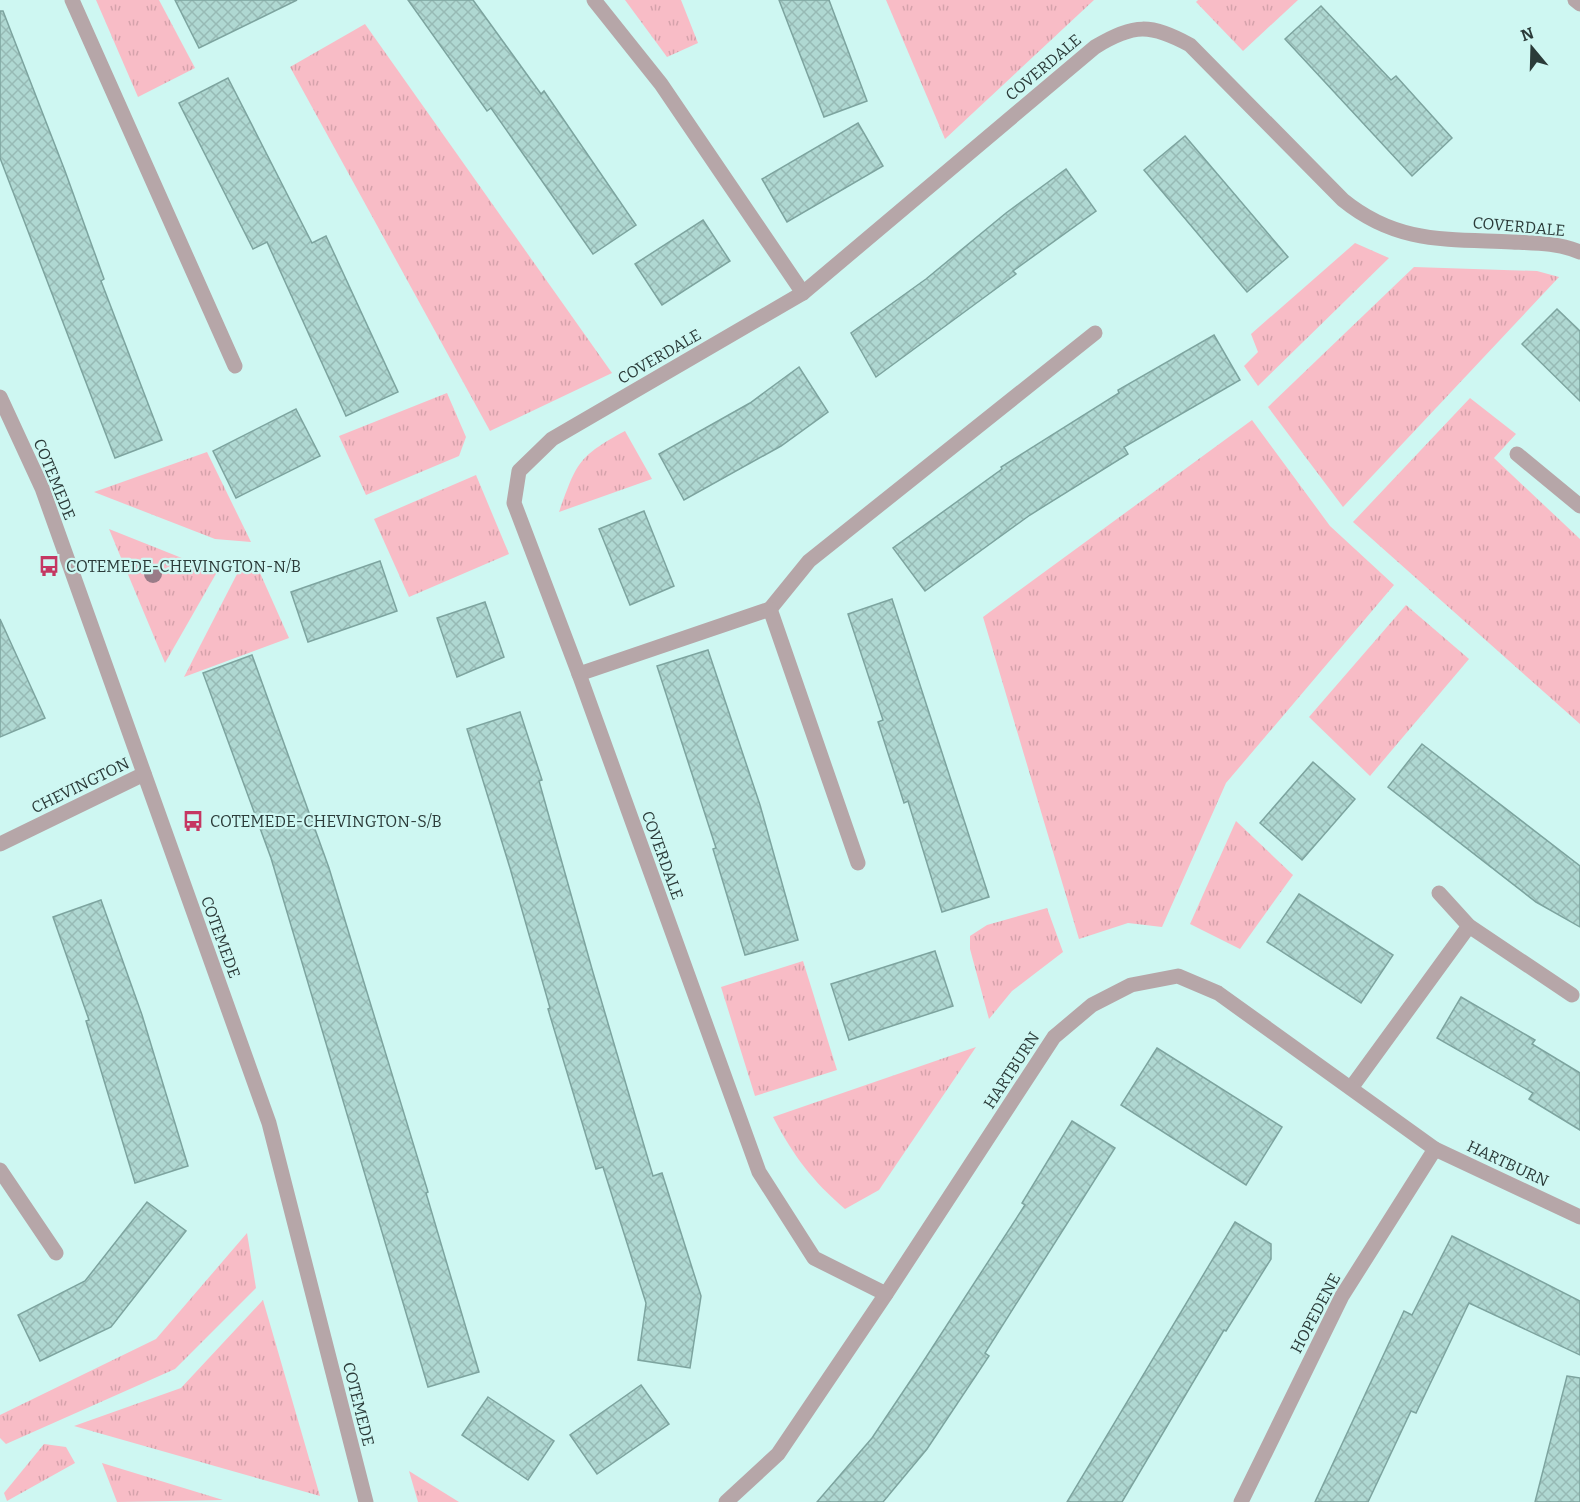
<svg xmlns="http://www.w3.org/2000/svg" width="1580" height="1502" font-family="Bitter,serif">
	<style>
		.grass { fill: url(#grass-tufts) }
		.building { fill: url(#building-cross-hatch); stroke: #7da49f; stroke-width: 1.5 }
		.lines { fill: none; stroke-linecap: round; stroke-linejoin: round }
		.service { stroke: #b6a6a8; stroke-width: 15 }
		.minor { stroke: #b6a6a8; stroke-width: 15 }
		.tertiary { stroke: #b6a6a8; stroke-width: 15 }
		.tree { fill: #997c88 }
		.labels { text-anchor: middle; stroke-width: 4.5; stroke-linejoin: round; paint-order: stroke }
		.street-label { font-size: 16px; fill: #2b3b39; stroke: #cef7f2 }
		.poi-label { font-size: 16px; fill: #2b3b39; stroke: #cef7f2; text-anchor: start }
	</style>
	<defs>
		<pattern id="grass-tufts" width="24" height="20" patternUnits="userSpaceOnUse" patternTransform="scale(1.5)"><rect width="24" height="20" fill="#f8bcc6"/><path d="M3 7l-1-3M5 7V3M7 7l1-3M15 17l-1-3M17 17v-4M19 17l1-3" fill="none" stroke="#d5a2ab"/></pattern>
		<pattern id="building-cross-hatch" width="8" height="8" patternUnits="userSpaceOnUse" patternTransform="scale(1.5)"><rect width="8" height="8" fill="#afd8d2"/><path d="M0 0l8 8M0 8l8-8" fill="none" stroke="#97bab5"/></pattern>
	</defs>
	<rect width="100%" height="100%" fill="#cef7f2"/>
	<g class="grass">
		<path d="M 96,0 L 159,0 L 195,68 L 138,97 Z"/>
		<path d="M 625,0 L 681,0 L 698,43 L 667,57 Z"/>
		<path d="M 886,0 L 1094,0 L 945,139 Z"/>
		<path d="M 1198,0 L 1298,0 L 1243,51 L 1196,2 Z"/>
		<path d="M 365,24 L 612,373 L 490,431 L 290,67 Z"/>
		<path d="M 1355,243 L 1389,258 L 1258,386 L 1244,366 L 1258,352 L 1251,334 Z"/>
		<path d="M 1414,267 L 1537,271 L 1559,277 L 1343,507 L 1268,407 Z"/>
		<path d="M 447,393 L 466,437 L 459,456 L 366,495 L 339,436 Z"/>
		<path d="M 1470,398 L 1516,434 L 1494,458 L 1580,539 L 1580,724 L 1353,522 Z"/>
		<path d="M 1252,420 L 1330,526 L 1394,585 L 1226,783 L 1162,927 L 1128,923 L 1079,939 L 983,617 Z"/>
		<path d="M 625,431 L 652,479 L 559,512 C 577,463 577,457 625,431 Z"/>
		<path d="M 207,452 L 251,542 L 215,539 L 94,492 Z"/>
		<path d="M 476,475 L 509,554 L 409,597 L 374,519 Z"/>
		<path d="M 109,529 L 217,572 L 165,663 Z"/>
		<path d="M 256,564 L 289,638 L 184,677 L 237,574 Z"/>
		<path d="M 1406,605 L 1469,659 L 1370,776 L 1309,717 Z"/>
		<path d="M 1236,821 L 1293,875 L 1240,949 L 1190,924 Z"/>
		<path d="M 1047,908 L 1063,952 L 1012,991 L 989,1019 L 970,949 L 970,936 L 987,925 Z"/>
		<path d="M 803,961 L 837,1070 L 755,1096 L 721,987 Z"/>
		<path d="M 976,1047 L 879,1190 L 845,1209 C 812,1181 793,1155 773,1117 Z"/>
		<path d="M 247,1233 L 256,1288 L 175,1369 L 6,1444 L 0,1438 L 0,1415 L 156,1339 Z"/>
		<path d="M 263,1300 L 320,1496 L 74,1426 L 181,1388 Z"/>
		<path d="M 44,1444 L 66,1447 L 75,1463 L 7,1501 L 4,1493 Z"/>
		<path d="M 102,1463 L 223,1500 L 117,1502 Z"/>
		<path d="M 409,1471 L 459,1502 L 418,1502 Z"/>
	</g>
	<g class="building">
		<path d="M 175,0 L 297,0 L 199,48 Z"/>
		<path d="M 408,0 L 473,0 L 541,94 L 544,91 L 636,225 L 593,254 L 491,108 L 487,111 Z"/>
		<path d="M 779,0 L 829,0 L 867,101 L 824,117 Z"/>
		<path d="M 1321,6 L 1391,80 L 1396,76 L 1452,138 L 1412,176 L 1285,39 Z"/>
		<path d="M 0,11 L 3,11 L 65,171 L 104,279 L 101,281 L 162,440 L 115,458 L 0,158 Z"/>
		<path d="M 228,78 L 312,243 L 326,236 L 398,392 L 346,416 L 267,242 L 253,249 L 179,103 Z"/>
		<path d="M 858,123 L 883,166 L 787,222 L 762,179 Z"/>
		<path d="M 1185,136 L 1288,257 L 1247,292 L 1144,170 Z"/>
		<path d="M 1066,169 L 1096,211 L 1013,271 L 1016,274 L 876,377 L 851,333 L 926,279 L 1006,213 Z"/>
		<path d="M 703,220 L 730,261 L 662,305 L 635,264 Z"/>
		<path d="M 1557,309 L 1580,331 L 1580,401 L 1522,344 Z"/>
		<path d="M 1214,335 L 1240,380 L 1124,447 L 1128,454 L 1030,515 L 925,591 L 893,548 L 1002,469 L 1001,467 L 1119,393 L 1118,390 Z"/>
		<path d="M 799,367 L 828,412 L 781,446 L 684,500 L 659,454 L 750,403 Z"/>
		<path d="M 296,409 L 320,456 L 236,498 L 213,451 Z"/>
		<path d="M 644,511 L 674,586 L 630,605 L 599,529 Z"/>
		<path d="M 380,561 L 397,611 L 308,642 L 291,592 Z"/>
		<path d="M 892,599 L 989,897 L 942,912 L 908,801 L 904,803 L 878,722 L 883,720 L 848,614 Z"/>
		<path d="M 485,602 L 504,657 L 457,677 L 437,618 Z"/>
		<path d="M 0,619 L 45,718 L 0,737 Z"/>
		<path d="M 708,650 L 760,805 L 798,940 L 745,955 L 713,849 L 716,848 L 657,666 Z"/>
		<path d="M 252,655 L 329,868 L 428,1192 L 426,1193 L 479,1372 L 428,1387 L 271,858 L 203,673 Z"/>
		<path d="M 520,712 L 542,780 L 539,781 L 592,969 L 653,1176 L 662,1173 L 701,1296 L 690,1368 L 638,1360 L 646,1303 L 603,1167 L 596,1169 L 548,1009 L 550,1008 L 510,868 L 467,729 Z"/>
		<path d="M 1422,744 L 1580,866 L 1580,927 L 1536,902 L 1388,787 Z"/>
		<path d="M 1313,762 L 1355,799 L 1302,860 L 1260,823 Z"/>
		<path d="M 1299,894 L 1393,955 L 1361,1003 L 1267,942 Z"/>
		<path d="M 101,900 L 142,1015 L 188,1166 L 135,1183 L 86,1021 L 89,1020 L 53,917 Z"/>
		<path d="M 935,951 L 953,1006 L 849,1040 L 831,984 Z"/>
		<path d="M 1461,997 L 1535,1040 L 1532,1044 L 1580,1073 L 1580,1130 L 1529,1099 L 1533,1093 L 1437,1038 Z"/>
		<path d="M 1157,1048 L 1282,1127 L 1246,1185 L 1121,1105 Z"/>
		<path d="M 1072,1121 L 1115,1148 L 985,1353 L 989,1356 L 927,1449 L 883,1502 L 817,1502 L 872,1438 L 919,1368 L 1025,1205 L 1022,1203 Z"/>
		<path d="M 147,1202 L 186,1231 L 111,1327 L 40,1361 L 18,1315 L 85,1281 Z"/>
		<path d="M 1235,1222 L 1271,1244 L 1271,1259 L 1226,1331 L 1224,1330 L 1122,1502 L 1067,1502 Z"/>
		<path d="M 1452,1236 L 1580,1301 L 1580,1355 L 1469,1303 L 1416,1413 L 1411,1411 L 1368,1502 L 1315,1502 L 1404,1311 L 1412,1315 Z"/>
		<path d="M 1567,1376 L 1580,1378 L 1580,1502 L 1535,1502 Z"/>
		<path d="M 641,1385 L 669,1424 L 597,1474 L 570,1435 Z"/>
		<path d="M 488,1397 L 554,1441 L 528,1480 L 462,1435 Z"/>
	</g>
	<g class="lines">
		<g class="service">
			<path d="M 72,0 L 235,366"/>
			<path d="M 0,1170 L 56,1253"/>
		</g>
		<g class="minor">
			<path d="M 594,0 L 661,84 L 803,293"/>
			<path d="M 1575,0 L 1580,4"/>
			<path d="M 1517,454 L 1580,506"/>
			<path d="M 770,609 L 809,561 L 1095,333"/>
			<path d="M 579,674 L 770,609 L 858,863"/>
			<path d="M 0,844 L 144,774"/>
			<path d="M 1439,893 L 1469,926 L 1572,995"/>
			<path d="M 1351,1088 L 1469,926"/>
			<path d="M 886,1294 L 814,1258 L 759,1172 L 579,674 L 514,503 L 519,471 L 552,439 L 803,293 L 1095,47 C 1134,23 1151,24 1190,45 L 1343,200 C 1397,244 1447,239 1512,242 C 1535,243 1559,243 1580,252"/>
			<path d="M 726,1502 L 778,1454 L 886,1294 L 1054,1037 L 1092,1005 L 1131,985 L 1178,976 L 1218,993 L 1435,1149 L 1580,1217"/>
			<path d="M 1241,1502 L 1342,1296 L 1435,1149"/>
		</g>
		<path class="tertiary" d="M 0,397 L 42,488 L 269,1123 L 366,1502"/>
	</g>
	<circle class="tree" cx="153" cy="574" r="9"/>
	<defs>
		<symbol id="bus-bare" viewBox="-9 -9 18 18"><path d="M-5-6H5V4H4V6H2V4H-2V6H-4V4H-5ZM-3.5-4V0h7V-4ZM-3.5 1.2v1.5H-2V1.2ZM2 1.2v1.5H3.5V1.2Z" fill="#c53762" stroke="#cef7f2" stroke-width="2.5" paint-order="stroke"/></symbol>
	</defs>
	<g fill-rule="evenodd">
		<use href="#bus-bare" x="34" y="551" width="30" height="30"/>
		<use href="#bus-bare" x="178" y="806" width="30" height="30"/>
	</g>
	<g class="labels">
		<g class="street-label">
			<text transform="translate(1043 67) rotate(-40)" y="6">COVERDALE</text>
			<text transform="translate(1519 226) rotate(5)" y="6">COVERDALE</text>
			<text transform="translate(659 356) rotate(-30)" y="6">COVERDALE</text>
			<text transform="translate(55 479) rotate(68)" y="6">COTEMEDE</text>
			<text transform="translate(80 785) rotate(-26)" y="6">CHEVINGTON</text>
			<text transform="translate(663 855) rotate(70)" y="6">COVERDALE</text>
			<text transform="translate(221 937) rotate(70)" y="6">COTEMEDE</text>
			<text transform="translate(1011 1070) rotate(-57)" y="6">HARTBURN</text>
			<text transform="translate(1508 1163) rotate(25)" y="6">HARTBURN</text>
			<text transform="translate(1315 1313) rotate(-62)" y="6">HOPEDENE</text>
			<text transform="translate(359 1404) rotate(76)" y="6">COTEMEDE</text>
		</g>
		<g class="poi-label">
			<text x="66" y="572">COTEMEDE-CHEVINGTON-N/B</text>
			<text x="210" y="827">COTEMEDE-CHEVINGTON-S/B</text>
		</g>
	</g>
	<g transform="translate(1532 48) rotate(341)" stroke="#cef7f2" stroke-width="4.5" paint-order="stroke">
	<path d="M0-4.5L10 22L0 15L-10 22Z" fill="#2b3b39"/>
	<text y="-9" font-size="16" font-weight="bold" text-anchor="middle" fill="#2b3b39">N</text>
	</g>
</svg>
